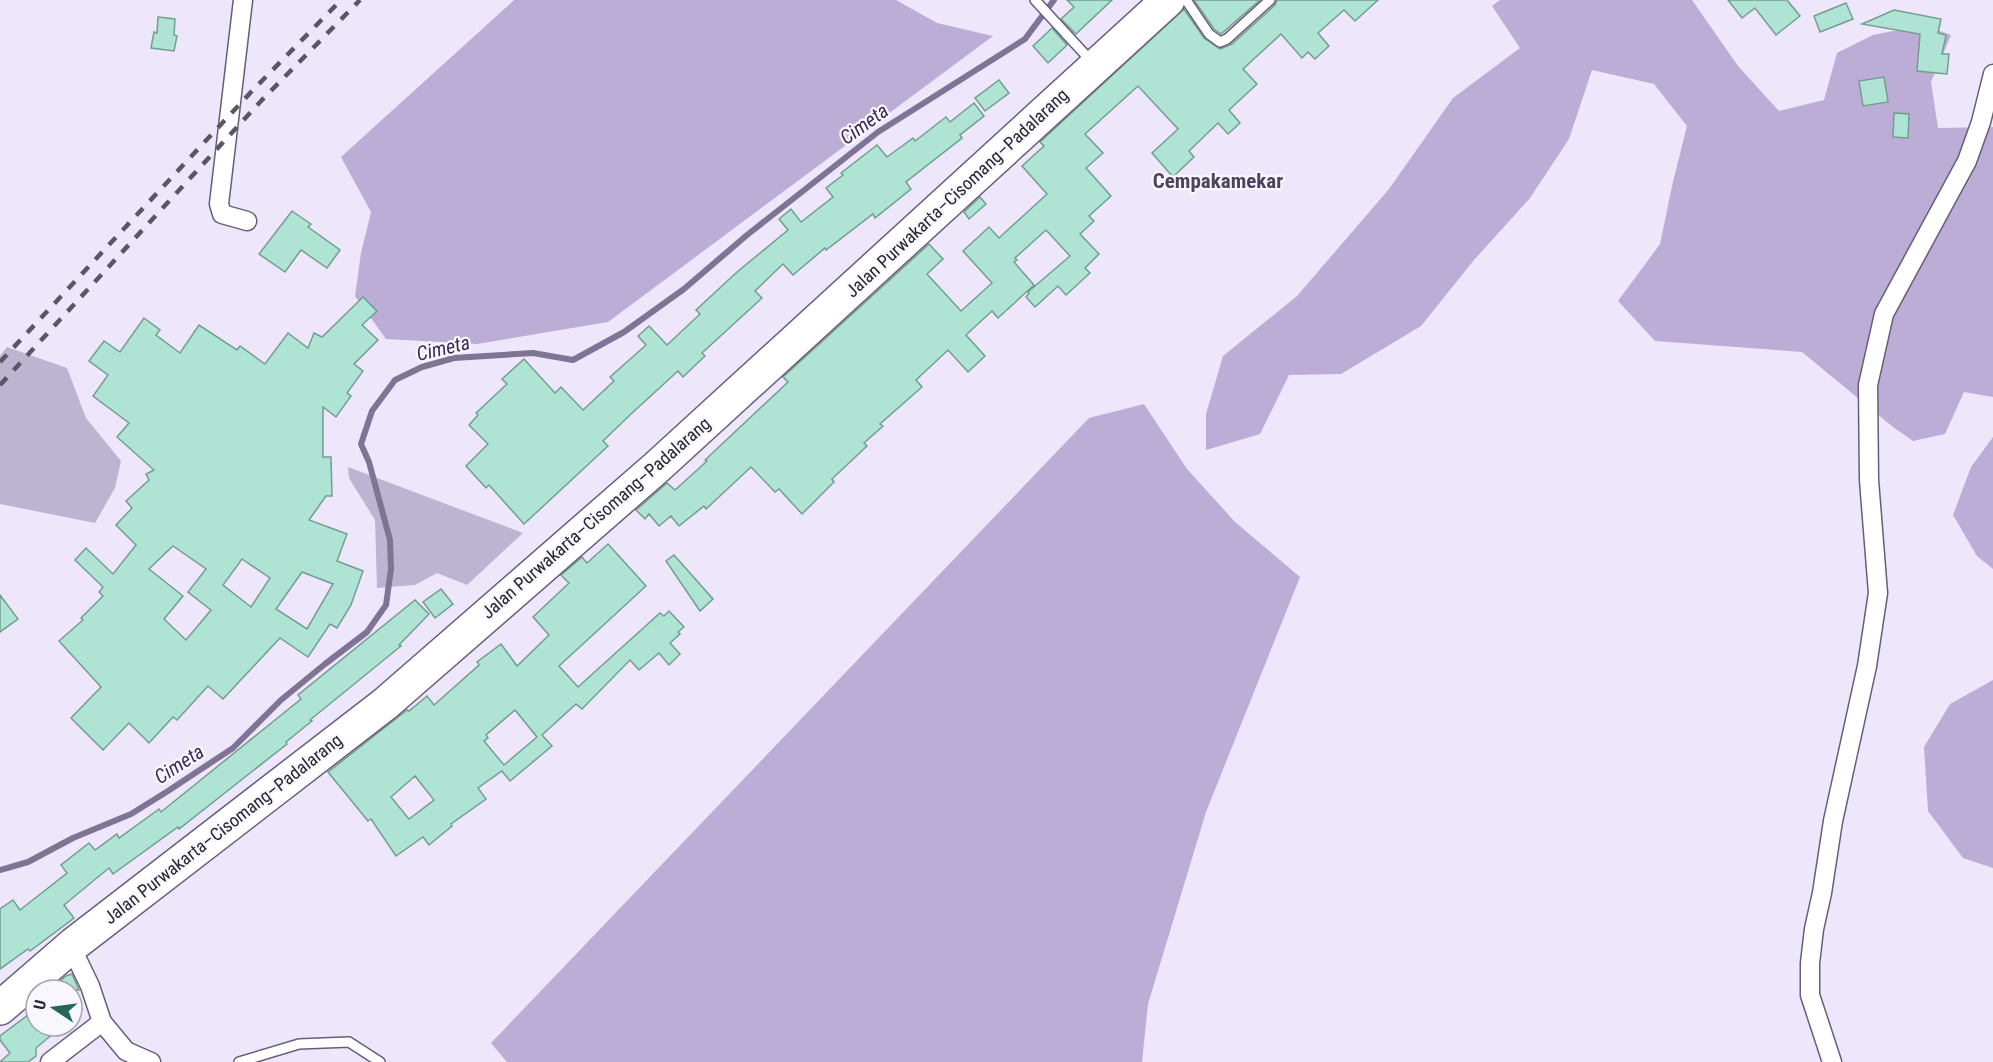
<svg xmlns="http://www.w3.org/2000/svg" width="1993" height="1062" font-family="'Roboto Condensed',sans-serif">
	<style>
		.green { fill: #bdb4d2 }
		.forest { fill: #bbadd5 }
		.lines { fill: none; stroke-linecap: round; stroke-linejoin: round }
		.stream { stroke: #7f7494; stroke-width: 6 }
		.building { fill: #afe3d4; stroke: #749d91; stroke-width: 1.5; fill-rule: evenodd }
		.lane-casing { stroke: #675d7a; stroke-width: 12 }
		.street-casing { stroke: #675d7a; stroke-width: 21 }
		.highway-casing { stroke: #675d7a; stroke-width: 36 }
		.lane { stroke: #fff; stroke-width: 9 }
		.street { stroke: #fff; stroke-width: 18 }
		.highway { stroke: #fff; stroke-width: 33 }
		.rail { stroke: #5a5665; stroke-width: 4.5; stroke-dasharray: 10 10; stroke-linecap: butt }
		.labels { text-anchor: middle; stroke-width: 4.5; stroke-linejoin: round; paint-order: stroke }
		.street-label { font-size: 18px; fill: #282431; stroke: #f9f7fe }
		.water-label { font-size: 20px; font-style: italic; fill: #3c285a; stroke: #f9f7fe }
		.quarter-label { font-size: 21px; font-weight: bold; fill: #4d435f; stroke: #f9f7fe }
	</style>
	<rect width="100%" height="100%" fill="#eee7fc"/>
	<g class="green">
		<path d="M 7,347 L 67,368 L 86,418 L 121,461 L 115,488 L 95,523 L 0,504 L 0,356 Z"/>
		<path d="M 348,467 L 523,533 L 467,585 L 437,573 L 415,585 L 377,588 L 375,520 L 349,478 Z"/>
	</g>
	<g class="forest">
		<path d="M 514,0 L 896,0 L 937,23 L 993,36 L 608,322 L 477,344 L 386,339 L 355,296 L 361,253 L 371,212 L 341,157 Z"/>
		<path d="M 1500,0 L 1692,0 L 1738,66 L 1779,111 L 1824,100 L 1837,53 L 1873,35 L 1923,25 L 1951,35 L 1931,82 L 1938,128 L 1993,127 L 1993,397 L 1964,392 L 1945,434 L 1913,441 L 1893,427 L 1802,352 L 1655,341 L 1618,301 L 1660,244 L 1672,186 L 1687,126 L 1654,84 L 1592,70 L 1569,139 L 1530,198 L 1474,260 L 1421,326 L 1341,374 L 1289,375 L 1260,434 L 1206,450 L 1206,414 L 1223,356 L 1297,296 L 1389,189 L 1453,98 L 1520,48 L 1492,6 Z"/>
		<path d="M 1144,404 L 1187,469 L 1235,522 L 1300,577 L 1206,812 L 1148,1004 L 1142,1062 L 507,1062 L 491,1043 L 1089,418 Z"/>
		<path d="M 1993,437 L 1993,569 L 1977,556 L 1953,515 L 1971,467 Z"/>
		<path d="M 1993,680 L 1993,868 L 1963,858 L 1928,811 L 1924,747 L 1950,704 Z"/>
	</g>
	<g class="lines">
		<path class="stream" d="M 0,870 L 28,862 L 73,838 L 131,814 L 168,791 L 233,748 L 281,700 L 325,664 L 367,632 L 386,605 L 391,569 L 390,540 L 369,462 L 361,444 L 372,411 L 395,380 L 422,367 L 454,358 L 533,353 L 573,360 L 624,332 L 684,289 L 747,235 L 878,132 L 1025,39 L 1054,0"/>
	</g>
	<g class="building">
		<path d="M 1067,0 L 1112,0 L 1076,34 L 1061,19 L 1074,7 Z"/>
		<path d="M 1194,0 L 1260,0 L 1221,34 L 1214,29 Z"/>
		<path d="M 1277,0 L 1378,0 L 1355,21 L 1344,10 L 1318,33 L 1329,46 L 1315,59 L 1308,52 L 1302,58 L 1281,34 L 1243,69 L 1257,84 L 1229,110 L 1240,123 L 1228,134 L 1218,123 L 1189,151 L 1194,157 L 1173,177 L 1152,153 L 1178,129 L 1138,86 L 1085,134 L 1103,153 L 1086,168 L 1111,196 L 1089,216 L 1094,221 L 1080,234 L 1099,254 L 1085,268 L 1090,273 L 1066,295 L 1058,286 L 1035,307 L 1026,297 L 1029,293 L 1028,292 L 1070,256 L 1046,230 L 1015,258 L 1017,260 L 1014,262 L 1034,285 L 998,318 L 992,311 L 966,335 L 985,356 L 968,372 L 948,350 L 916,380 L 922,387 L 880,424 L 883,426 L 864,443 L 867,446 L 832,479 L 834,482 L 802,514 L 779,489 L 775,492 L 751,467 L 706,509 L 704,506 L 679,526 L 671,516 L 659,526 L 649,514 L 645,519 L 636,510 L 667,483 L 675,490 L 707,461 L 705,460 L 788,382 L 783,377 L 929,244 L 943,259 L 927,274 L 961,311 L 992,283 L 963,251 L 989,227 L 999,238 L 1047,194 L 1022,166 L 1044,146 L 1040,142 L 1184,9 L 1204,38 L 1220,49 L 1232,44 L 1275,5 Z"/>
		<path d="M 1728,0 L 1787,0 L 1800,16 L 1776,35 L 1755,8 L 1742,18 Z"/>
		<path d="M 1846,3 L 1853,19 L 1820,32 L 1814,16 Z"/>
		<path d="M 1894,10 L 1941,19 L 1938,33 L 1946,35 L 1942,54 L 1949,54 L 1947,74 L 1917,71 L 1920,34 L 1862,24 Z"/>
		<path d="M 158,17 L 175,19 L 174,35 L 177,36 L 174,51 L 151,48 L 154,32 L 157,33 Z"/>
		<path d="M 1052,28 L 1067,45 L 1048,63 L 1033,46 Z"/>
		<path d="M 1884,77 L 1888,102 L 1863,106 L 1859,81 Z"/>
		<path d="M 999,80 L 1009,93 L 985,111 L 975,98 Z"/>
		<path d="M 974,103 L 984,116 L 960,135 L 962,138 L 906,182 L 911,189 L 875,218 L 873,214 L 826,250 L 825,248 L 793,275 L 783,264 L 755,291 L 762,298 L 702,353 L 705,356 L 683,377 L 678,371 L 631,414 L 603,441 L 608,446 L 524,524 L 489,485 L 486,488 L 466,466 L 488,444 L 469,425 L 478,415 L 476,413 L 507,384 L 502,379 L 524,359 L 555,393 L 561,387 L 583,410 L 614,381 L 610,377 L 646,345 L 638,336 L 649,326 L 667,345 L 700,314 L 696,310 L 737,272 L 788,230 L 779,219 L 791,209 L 801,222 L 833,197 L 826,188 L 843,175 L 841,173 L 877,145 L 887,157 L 913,138 L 915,141 L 946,117 L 950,122 Z"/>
		<path d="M 1894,113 L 1909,114 L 1908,138 L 1893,137 Z"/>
		<path d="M 980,197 L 986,204 L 969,219 L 964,212 Z"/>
		<path d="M 292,211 L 311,224 L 308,227 L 340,250 L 327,268 L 301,250 L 285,272 L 259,254 Z"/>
		<path d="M 363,297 L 377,311 L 362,325 L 378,340 L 354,364 L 363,371 L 347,393 L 351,396 L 336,417 L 323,407 L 323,457 L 331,457 L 332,496 L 326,496 L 309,520 L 347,534 L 337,561 L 363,571 L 351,605 L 337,628 L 330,624 L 308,657 L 280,638 L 223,699 L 208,686 L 177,720 L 173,717 L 149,743 L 129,723 L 103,750 L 71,718 L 101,687 L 59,641 L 83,620 L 81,618 L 103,596 L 99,592 L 103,587 L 75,560 L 86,548 L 113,574 L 136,545 L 116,525 L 132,508 L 126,501 L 149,480 L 146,474 L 154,470 L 117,437 L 129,423 L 93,396 L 108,375 L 89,361 L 104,341 L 120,352 L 144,318 L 160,330 L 156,335 L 180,353 L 199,325 L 237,350 L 240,346 L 265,364 L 288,333 L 308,348 L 314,333 L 322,337 ZM 173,546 L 206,569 L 188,592 L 211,610 L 186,640 L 164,619 L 183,596 L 149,569 ZM 242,559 L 270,578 L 251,607 L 223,585 ZM 302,572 L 333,584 L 307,629 L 276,609 Z"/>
		<path d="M 608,544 L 646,586 L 559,666 L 578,687 L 660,613 L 664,616 L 669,611 L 684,627 L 678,632 L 680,634 L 670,643 L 680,654 L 669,665 L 659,653 L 639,670 L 630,660 L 582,709 L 576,704 L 542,735 L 552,746 L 510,781 L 502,771 L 478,788 L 486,799 L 451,824 L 452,826 L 429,845 L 423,837 L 396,856 L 371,819 L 368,821 L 328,772 L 407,710 L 409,711 L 427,696 L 434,705 L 479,665 L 477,662 L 501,644 L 517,666 L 549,635 L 533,617 L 569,583 L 561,575 L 582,557 L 587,563 ZM 515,710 L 537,737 L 504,765 L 484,741 L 488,738 L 486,735 ZM 415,776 L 434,800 L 409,819 L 391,797 Z"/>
		<path d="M 674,555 L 713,599 L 700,611 L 666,561 Z"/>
		<path d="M 441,589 L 453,604 L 435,618 L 423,602 Z"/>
		<path d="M 0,595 L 18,619 L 0,632 Z"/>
		<path d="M 415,600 L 429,614 L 399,645 L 401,646 L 310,720 L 312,721 L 286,742 L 287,744 L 179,829 L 178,827 L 113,874 L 109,868 L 64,905 L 74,918 L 30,951 L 28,949 L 0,969 L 0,909 L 13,900 L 20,910 L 67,873 L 61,865 L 89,843 L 95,850 L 117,834 L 119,838 L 159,809 L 161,812 L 275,720 L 301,699 L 298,695 Z"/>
		<path d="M 72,974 L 79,990 L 49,990 L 66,976 Z"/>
		<path d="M 36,1009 L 36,1026 L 62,1026 L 36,1048 L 36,1056 L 28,1062 L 0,1062 L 10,1053 L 0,1040 L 0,1036 Z"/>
	</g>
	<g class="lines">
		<defs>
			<g id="lane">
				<path d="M 1035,0 L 1092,62"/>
				<path d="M 1186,0 L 1209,34 L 1220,42 L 1227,39 L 1270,0"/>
				<path d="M 239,1062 L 299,1044 L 349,1042 L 380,1062"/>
			</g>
			<g id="street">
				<path d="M 243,0 L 219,204 L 222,214 L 247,221"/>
				<path d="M 74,944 L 77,959 L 90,986 L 102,1022 L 126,1051 L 151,1062"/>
				<path d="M 50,1062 L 102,1022"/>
				<path d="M 1832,1062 L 1810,995 L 1810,963 L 1814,929 L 1822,893 L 1833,821 L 1867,666 L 1878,593 L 1869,480 L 1868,385 L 1884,314 L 1967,161 L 1981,122 L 1993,74"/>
			</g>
			<path id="highway" d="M 0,1008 L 74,944 L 385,704 L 657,467 L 1168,0"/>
		</defs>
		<use href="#lane" class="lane-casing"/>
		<use href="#street" class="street-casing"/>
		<use href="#highway" class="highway-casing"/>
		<use href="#lane" class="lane"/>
		<use href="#street" class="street"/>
		<use href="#highway" class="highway"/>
		<g class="rail">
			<path d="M 0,362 L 252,91 L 341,0"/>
			<path d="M 0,385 L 261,101 L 360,0"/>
		</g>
	</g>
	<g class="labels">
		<g class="street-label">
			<text transform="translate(957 193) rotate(-43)" y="6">Jalan Purwakarta–Cisomang–Padalarang</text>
			<text transform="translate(596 518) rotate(-41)" y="6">Jalan Purwakarta–Cisomang–Padalarang</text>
			<text transform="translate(223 829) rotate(-38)" y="6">Jalan Purwakarta–Cisomang–Padalarang</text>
		</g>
		<g class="water-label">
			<text transform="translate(864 124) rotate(-36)" y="7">Cimeta</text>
			<text transform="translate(443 348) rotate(-13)" y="7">Cimeta</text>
			<text transform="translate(179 764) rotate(-33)" y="7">Cimeta</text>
		</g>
		<g class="quarter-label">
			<text x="1218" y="188">Cempakamekar</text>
		</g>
	</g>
	<g transform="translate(54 1008) rotate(283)"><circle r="28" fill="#f9f7fe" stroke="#a5a3ac" stroke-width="1.5"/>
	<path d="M0-4.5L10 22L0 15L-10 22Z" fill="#256858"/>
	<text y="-9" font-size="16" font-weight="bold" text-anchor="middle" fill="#282431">U</text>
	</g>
</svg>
